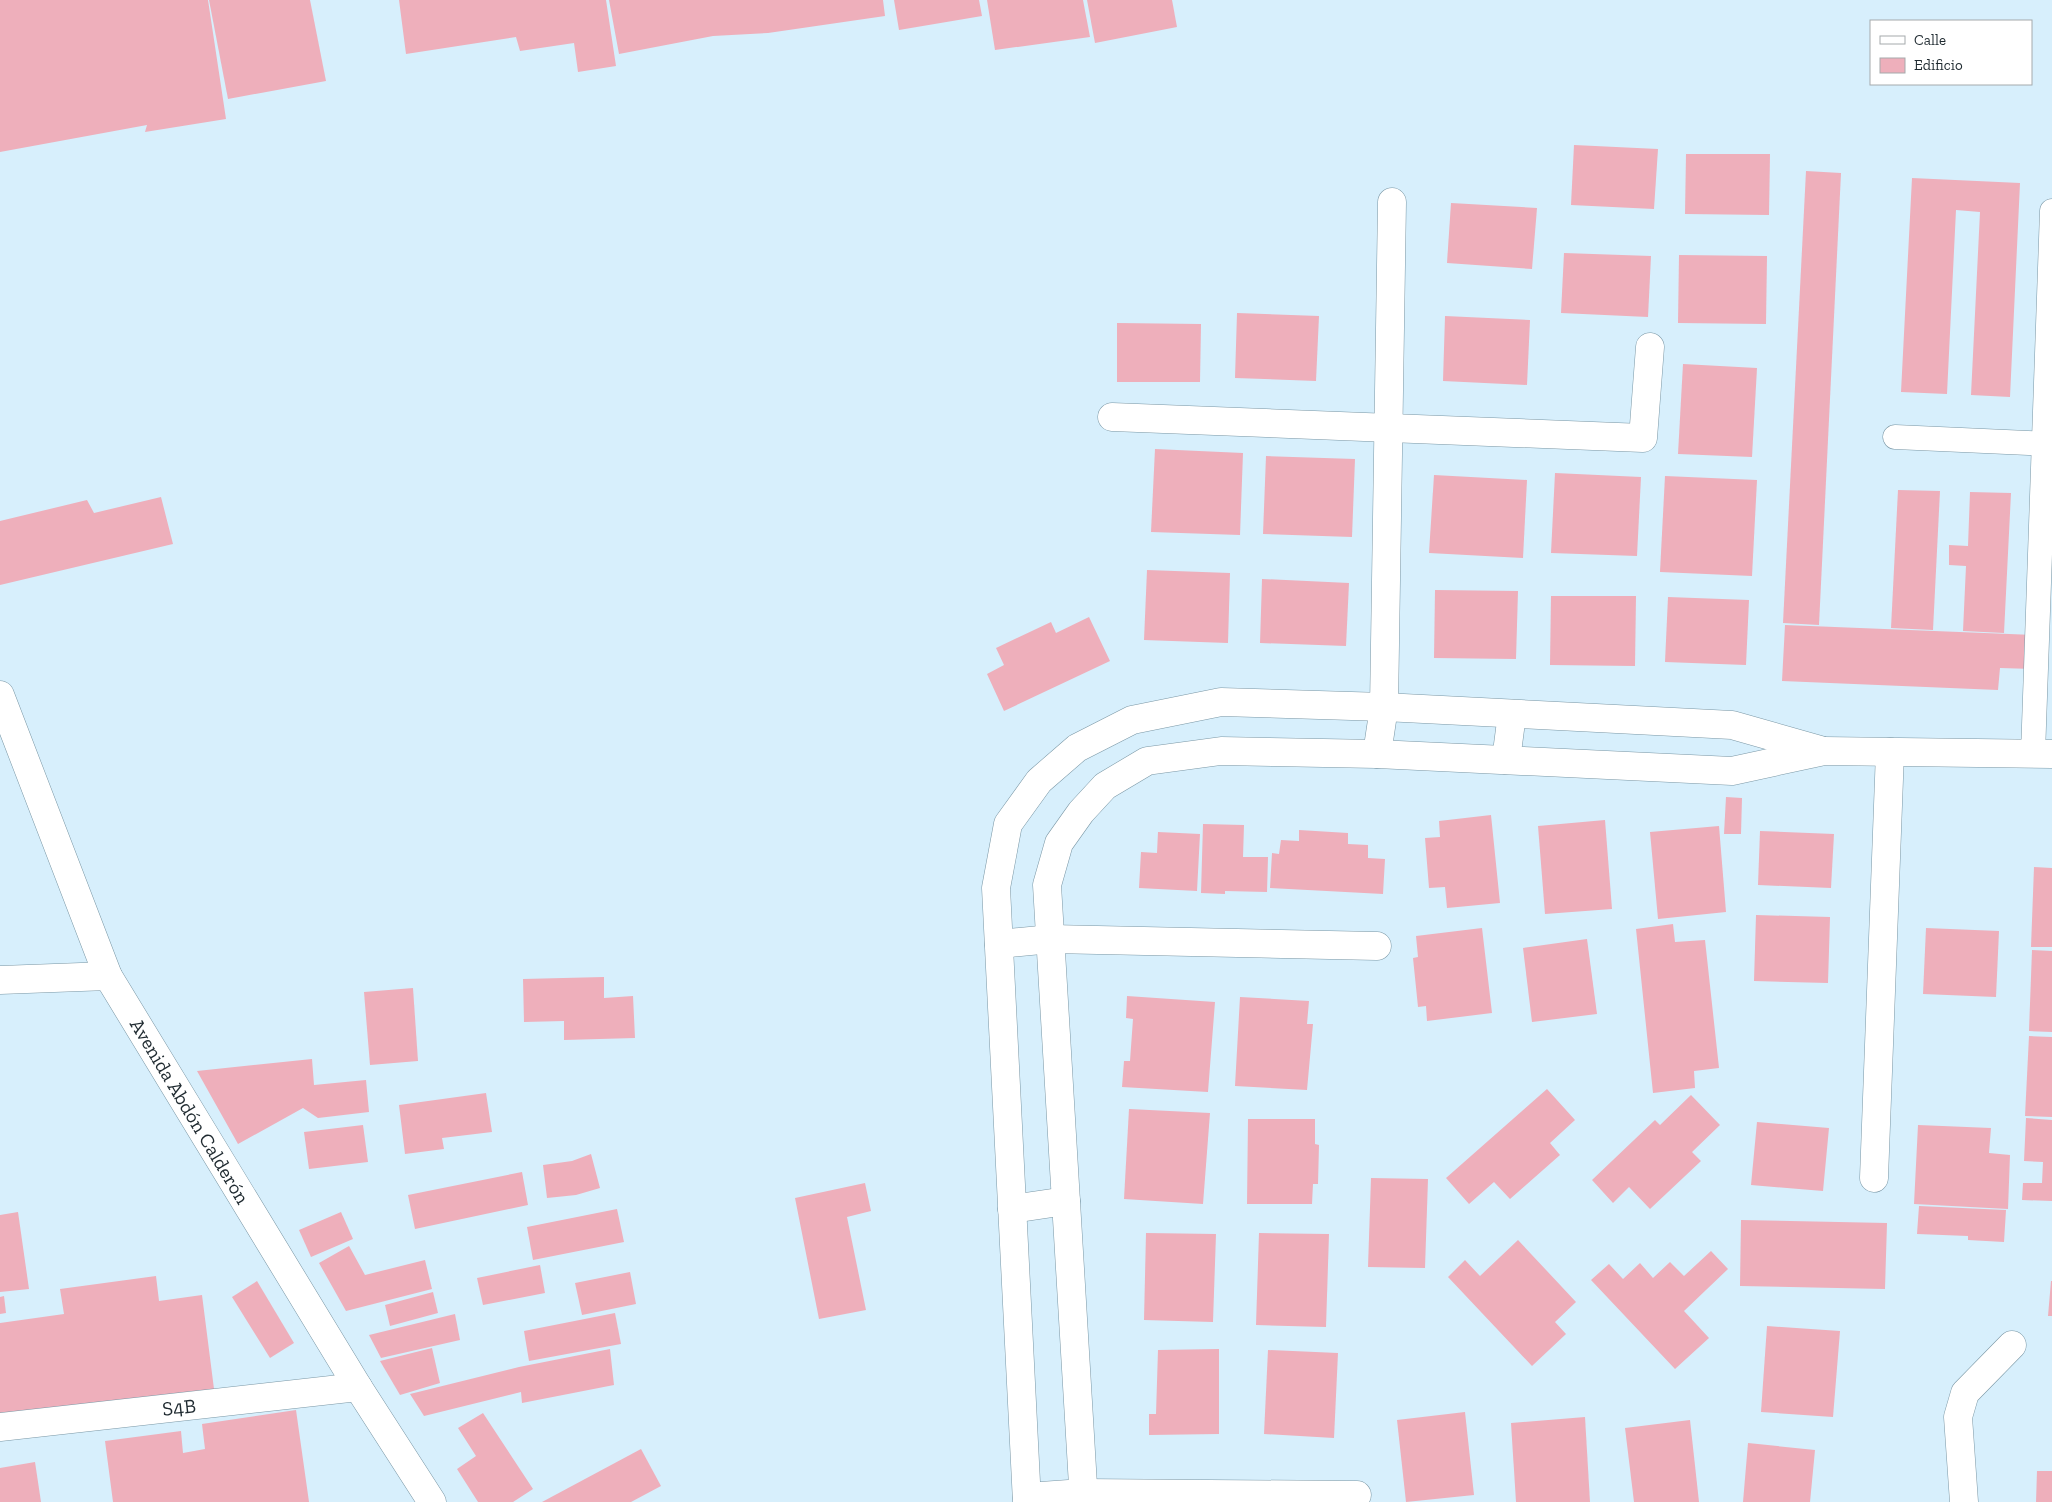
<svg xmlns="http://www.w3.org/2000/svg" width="2052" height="1502" font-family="'Zilla Slab',serif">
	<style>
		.building { fill: #eeafbb }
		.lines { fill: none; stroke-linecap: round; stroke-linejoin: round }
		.service-casing { stroke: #7a97a5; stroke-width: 25 }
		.minor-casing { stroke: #7a97a5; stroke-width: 29 }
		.tertiary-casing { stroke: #7a97a5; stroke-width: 29 }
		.service { stroke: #fff; stroke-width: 24 }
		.minor { stroke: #fff; stroke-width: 28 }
		.tertiary { stroke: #fff; stroke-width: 28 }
		.labels { text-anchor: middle; stroke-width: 4.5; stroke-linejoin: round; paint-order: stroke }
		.street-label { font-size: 20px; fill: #1f2a30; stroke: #fff }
	</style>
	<rect width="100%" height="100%" fill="#d7effc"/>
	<g class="building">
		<path d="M 0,0 L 208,0 L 226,119 L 145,132 L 147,125 L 0,152 Z"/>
		<path d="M 209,0 L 310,0 L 326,81 L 228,99 Z"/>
		<path d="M 399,0 L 606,0 L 616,66 L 578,72 L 574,43 L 520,51 L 516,37 L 406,54 Z"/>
		<path d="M 609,0 L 883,0 L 885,16 L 768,33 L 713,36 L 619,54 Z"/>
		<path d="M 894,0 L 979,0 L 982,16 L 899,30 Z"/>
		<path d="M 987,0 L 1083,0 L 1090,37 L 995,50 Z"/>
		<path d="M 1087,0 L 1172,0 L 1177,27 L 1095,43 Z"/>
		<path d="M 1574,145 L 1658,149 L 1654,209 L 1571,205 Z"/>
		<path d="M 1686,154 L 1770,154 L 1769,215 L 1685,214 Z"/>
		<path d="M 1806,171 L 1841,173 L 1819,625 L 1783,623 Z"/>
		<path d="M 1912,178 L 2020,183 L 2010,397 L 1971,395 L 1980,212 L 1956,210 L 1947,394 L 1901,392 Z"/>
		<path d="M 1451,203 L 1537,208 L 1532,269 L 1447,263 Z"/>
		<path d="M 1564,253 L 1651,256 L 1648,317 L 1561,313 Z"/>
		<path d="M 1679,255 L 1767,256 L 1766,324 L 1678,323 Z"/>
		<path d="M 1237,313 L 1319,316 L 1316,381 L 1235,378 Z"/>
		<path d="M 1445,316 L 1530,320 L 1527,385 L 1443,381 Z"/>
		<path d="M 1117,323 L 1201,324 L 1200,382 L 1117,382 Z"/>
		<path d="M 1683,364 L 1757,368 L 1752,457 L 1678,454 Z"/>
		<path d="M 1155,449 L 1243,453 L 1240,535 L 1151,532 Z"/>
		<path d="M 1266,456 L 1355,459 L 1352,537 L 1263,534 Z"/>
		<path d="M 1555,473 L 1641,477 L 1637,556 L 1551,553 Z"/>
		<path d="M 1434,475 L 1527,480 L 1523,558 L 1429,553 Z"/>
		<path d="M 1665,476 L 1757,480 L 1752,576 L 1660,572 Z"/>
		<path d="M 1898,490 L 1940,491 L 1933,630 L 1891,628 Z"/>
		<path d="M 1970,492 L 2011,493 L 2004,633 L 1963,631 L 1966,566 L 1949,565 L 1949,545 L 1968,546 Z"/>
		<path d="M 161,497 L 173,544 L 0,585 L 0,521 L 87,500 L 94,513 Z"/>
		<path d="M 1147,570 L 1230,573 L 1228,643 L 1144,640 Z"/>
		<path d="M 1262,579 L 1349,583 L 1346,646 L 1260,643 Z"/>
		<path d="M 1435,590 L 1518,591 L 1516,659 L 1434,658 Z"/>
		<path d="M 1551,596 L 1636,596 L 1635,666 L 1550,665 Z"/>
		<path d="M 1668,597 L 1749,600 L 1746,665 L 1665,662 Z"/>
		<path d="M 1089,617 L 1110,661 L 1004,711 L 987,674 L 1004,665 L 996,648 L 1051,622 L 1056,633 Z"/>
		<path d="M 1785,625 L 2034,635 L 2033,669 L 2000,668 L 1998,690 L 1782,681 Z"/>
		<path d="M 1726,797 L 1742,798 L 1741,834 L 1724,834 Z"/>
		<path d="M 1491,815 L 1500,903 L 1447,908 L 1445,887 L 1429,888 L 1425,838 L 1440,837 L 1439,821 Z"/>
		<path d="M 1605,820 L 1612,909 L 1545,914 L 1538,826 Z"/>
		<path d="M 1203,824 L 1244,825 L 1243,857 L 1268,857 L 1267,892 L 1225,891 L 1225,894 L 1201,893 Z"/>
		<path d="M 1719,826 L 1726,912 L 1658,919 L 1650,832 Z"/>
		<path d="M 1299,830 L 1348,833 L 1348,844 L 1368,845 L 1368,858 L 1385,859 L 1383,894 L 1270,888 L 1272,853 L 1279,854 L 1281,840 L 1299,841 Z"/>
		<path d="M 1760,831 L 1834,834 L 1831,888 L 1758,885 Z"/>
		<path d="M 1158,832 L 1200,834 L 1197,891 L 1139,888 L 1141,852 L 1157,853 Z"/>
		<path d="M 2034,867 L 2052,868 L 2052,947 L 2031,947 Z"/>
		<path d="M 1756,915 L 1830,917 L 1828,983 L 1754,981 Z"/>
		<path d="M 1673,924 L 1675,942 L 1705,940 L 1719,1068 L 1694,1071 L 1695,1088 L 1653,1093 L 1636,929 Z"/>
		<path d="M 1482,928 L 1492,1013 L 1427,1021 L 1426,1006 L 1418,1007 L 1413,958 L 1418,957 L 1416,936 Z"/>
		<path d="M 1926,928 L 1999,931 L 1996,997 L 1923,994 Z"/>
		<path d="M 1587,939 L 1597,1014 L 1532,1022 L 1523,948 Z"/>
		<path d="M 2032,950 L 2052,951 L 2052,1032 L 2029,1031 Z"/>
		<path d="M 604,977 L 604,998 L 633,996 L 635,1038 L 564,1040 L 564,1021 L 524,1022 L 523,979 Z"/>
		<path d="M 413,988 L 418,1061 L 370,1065 L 364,992 Z"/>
		<path d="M 1127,996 L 1215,1002 L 1208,1092 L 1122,1087 L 1124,1061 L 1130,1061 L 1133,1019 L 1126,1018 Z"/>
		<path d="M 1240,997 L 1309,1001 L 1307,1024 L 1313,1024 L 1307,1090 L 1235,1086 Z"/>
		<path d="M 2029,1036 L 2052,1037 L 2052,1117 L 2025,1116 Z"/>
		<path d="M 312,1059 L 314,1085 L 366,1080 L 369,1112 L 318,1118 L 303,1108 L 238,1144 L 197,1071 Z"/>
		<path d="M 1547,1089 L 1575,1120 L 1550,1143 L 1560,1155 L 1510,1199 L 1494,1182 L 1469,1204 L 1446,1178 Z"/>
		<path d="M 486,1093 L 492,1132 L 442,1138 L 444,1149 L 405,1154 L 399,1105 Z"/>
		<path d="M 1691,1095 L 1720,1125 L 1692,1152 L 1701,1161 L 1650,1209 L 1629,1187 L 1613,1203 L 1592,1180 L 1655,1120 L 1660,1125 Z"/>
		<path d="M 1129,1109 L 1210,1113 L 1203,1204 L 1124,1199 Z"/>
		<path d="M 2026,1118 L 2052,1120 L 2052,1201 L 2022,1200 L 2023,1183 L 2042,1183 L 2043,1162 L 2024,1161 Z"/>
		<path d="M 1248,1119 L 1315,1119 L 1315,1144 L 1319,1145 L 1318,1184 L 1313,1184 L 1312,1204 L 1247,1204 Z"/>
		<path d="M 1757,1122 L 1829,1128 L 1823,1191 L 1751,1185 Z"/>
		<path d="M 363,1125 L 368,1162 L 309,1169 L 304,1132 Z"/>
		<path d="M 1918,1125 L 1991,1128 L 1989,1153 L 2010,1155 L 2008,1209 L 1914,1204 Z"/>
		<path d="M 591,1154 L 600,1188 L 576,1195 L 547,1198 L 543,1165 L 572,1161 Z"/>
		<path d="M 522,1172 L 528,1205 L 415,1229 L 408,1195 Z"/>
		<path d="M 1371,1178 L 1428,1179 L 1425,1268 L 1368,1267 Z"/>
		<path d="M 865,1183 L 871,1211 L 847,1217 L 866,1310 L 819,1319 L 795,1198 Z"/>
		<path d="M 1919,1206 L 2006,1210 L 2004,1242 L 1968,1240 L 1968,1236 L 1917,1234 Z"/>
		<path d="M 617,1209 L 624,1242 L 533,1260 L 527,1227 Z"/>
		<path d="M 18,1212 L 29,1289 L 0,1292 L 0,1215 Z"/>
		<path d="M 341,1212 L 353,1239 L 311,1257 L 299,1230 Z"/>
		<path d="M 1741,1220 L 1887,1223 L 1885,1289 L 1740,1286 Z"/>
		<path d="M 1146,1233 L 1216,1234 L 1213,1322 L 1144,1320 Z"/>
		<path d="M 1259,1233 L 1329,1234 L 1326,1327 L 1256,1325 Z"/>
		<path d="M 1518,1240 L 1576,1302 L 1555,1322 L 1566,1334 L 1532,1366 L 1448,1277 L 1465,1260 L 1480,1276 Z"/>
		<path d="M 349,1246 L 365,1275 L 425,1260 L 432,1289 L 346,1311 L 319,1263 Z"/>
		<path d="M 1711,1251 L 1728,1269 L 1684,1311 L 1709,1338 L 1675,1369 L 1591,1280 L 1609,1264 L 1623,1279 L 1640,1263 L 1653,1278 L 1670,1262 L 1684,1276 Z"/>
		<path d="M 540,1265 L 545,1293 L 483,1305 L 477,1278 Z"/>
		<path d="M 630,1272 L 636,1304 L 582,1315 L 575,1283 Z"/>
		<path d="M 156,1276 L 159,1301 L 202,1295 L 214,1389 L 0,1419 L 0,1323 L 64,1314 L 60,1289 Z"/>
		<path d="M 257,1281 L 294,1343 L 270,1358 L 232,1297 Z"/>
		<path d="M 2051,1281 L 2052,1281 L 2052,1316 L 2048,1316 Z"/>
		<path d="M 433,1292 L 438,1313 L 390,1326 L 385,1305 Z"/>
		<path d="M 4,1296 L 6,1313 L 0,1314 L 0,1297 Z"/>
		<path d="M 615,1313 L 621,1344 L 529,1361 L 524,1331 Z"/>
		<path d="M 455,1314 L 460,1340 L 381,1358 L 369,1335 Z"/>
		<path d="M 1767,1326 L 1840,1331 L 1833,1417 L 1761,1412 Z"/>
		<path d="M 432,1348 L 440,1383 L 400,1395 L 380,1361 Z"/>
		<path d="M 610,1349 L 614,1385 L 522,1403 L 521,1392 L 424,1416 L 410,1394 L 519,1367 Z"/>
		<path d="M 1219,1349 L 1219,1434 L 1149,1435 L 1149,1414 L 1156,1414 L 1158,1350 Z"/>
		<path d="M 1268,1350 L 1338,1353 L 1334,1438 L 1264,1434 Z"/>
		<path d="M 296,1410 L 309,1502 L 113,1502 L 105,1441 L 181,1431 L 183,1453 L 205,1449 L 202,1424 Z"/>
		<path d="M 1465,1412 L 1474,1495 L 1406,1502 L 1397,1420 Z"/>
		<path d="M 483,1413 L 533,1489 L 513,1502 L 478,1502 L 457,1469 L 476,1456 L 458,1428 Z"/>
		<path d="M 1585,1417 L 1590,1502 L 1516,1502 L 1511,1423 Z"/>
		<path d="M 1690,1420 L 1699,1502 L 1634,1502 L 1625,1428 Z"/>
		<path d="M 1748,1443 L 1815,1450 L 1810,1502 L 1743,1502 Z"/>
		<path d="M 641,1449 L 661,1486 L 631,1502 L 542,1502 Z"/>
		<path d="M 35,1462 L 41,1502 L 0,1502 L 0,1468 Z"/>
		<path d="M 2037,1471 L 2052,1471 L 2052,1502 L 2036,1502 Z"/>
	</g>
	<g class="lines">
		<defs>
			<g id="service">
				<path d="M 1895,437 L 2052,444"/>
				<path d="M 2033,754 L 2052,211"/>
			</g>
			<g id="minor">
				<path d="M 1112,417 L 1643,438 L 1650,347"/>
				<path d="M 1377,754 L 1384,707 L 1392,202"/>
				<path d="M 1506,760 L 1512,714"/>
				<path d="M 999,944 L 1051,939 L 1377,946"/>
				<path d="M 0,980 L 108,976"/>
				<path d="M 1874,1178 L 1890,752"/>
				<path d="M 1012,1209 L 1066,1201"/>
				<path d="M 0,1427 L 358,1387"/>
				<path d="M 1027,1497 L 1083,1493 L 1357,1495"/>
				<path d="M 1027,1502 L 996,888 L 1008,824 L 1039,781 L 1077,748 L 1132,720 L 1221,702 L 1384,707 L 1732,725 L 1820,750"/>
				<path d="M 1084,1502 L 1047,885 L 1059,843 L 1081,812 L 1105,786 L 1147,761 L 1221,751 L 1377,754 L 1732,771 L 1824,751 L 2052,754"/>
				<path d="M 1964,1502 L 1958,1417 L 1965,1393 L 2012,1345"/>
			</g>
			<path id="tertiary" d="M 0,695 L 108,976 L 358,1387 L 432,1502"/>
		</defs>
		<use href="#service" class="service-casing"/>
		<use href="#minor" class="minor-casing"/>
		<use href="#tertiary" class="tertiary-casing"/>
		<use href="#service" class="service"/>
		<use href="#minor" class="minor"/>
		<use href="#tertiary" class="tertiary"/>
	</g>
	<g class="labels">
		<g class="street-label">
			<text transform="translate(190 1111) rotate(59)" y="7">Avenida Abdón Calderón</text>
			<text transform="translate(179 1407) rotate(-6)" y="7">S4B</text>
		</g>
	</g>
	<rect x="1870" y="20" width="162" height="65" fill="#ffffff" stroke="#a5aaac"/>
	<rect x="1880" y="36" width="25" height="8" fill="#ffffff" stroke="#a5aaac"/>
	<text x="1914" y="45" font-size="15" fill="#1f2a30">Calle</text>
	<rect x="1880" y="58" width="25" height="15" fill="#eeafbb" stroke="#a5aaac"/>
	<text x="1914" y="70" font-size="15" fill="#1f2a30">Edificio</text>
</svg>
